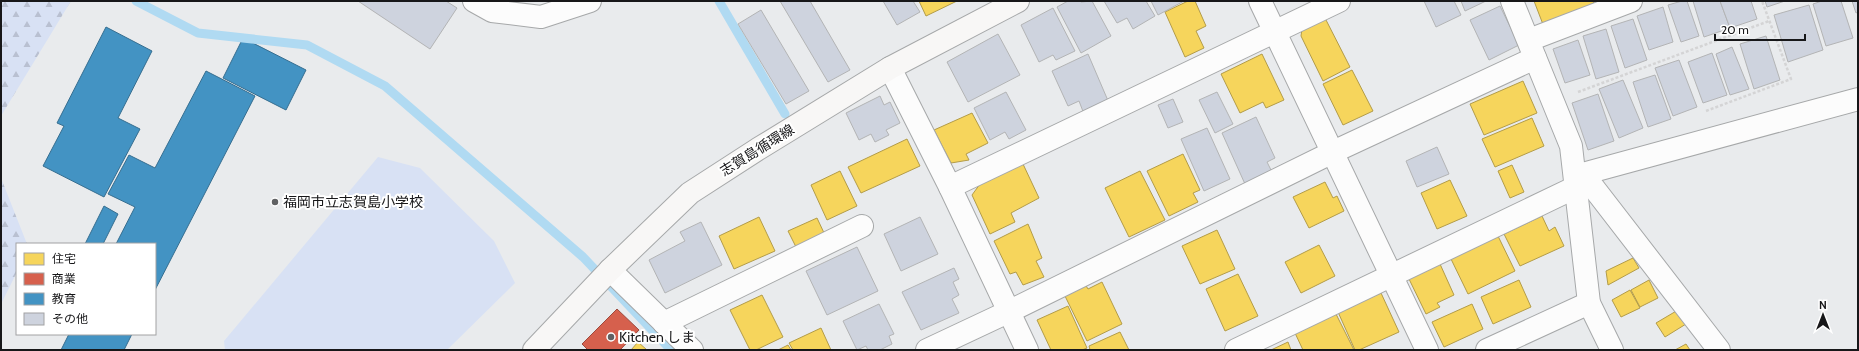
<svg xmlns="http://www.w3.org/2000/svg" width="1859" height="351" font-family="Cabin,'Noto Sans JP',sans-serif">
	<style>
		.green { fill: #d8e1f4 }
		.forest { fill: url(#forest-firs) }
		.homes { fill: #f6d55c; stroke: #b39c48 }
		.shops { fill: #d6604d; stroke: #9d4a3d }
		.schools { fill: #4393c3; stroke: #366e90 }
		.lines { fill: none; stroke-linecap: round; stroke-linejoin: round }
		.stream { stroke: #b0daf2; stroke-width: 9 }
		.building { fill: #ced3de; stroke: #b3b4b5 }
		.minor-casing { stroke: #a6a8a9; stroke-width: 24 }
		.secondary-casing { stroke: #a6a8a9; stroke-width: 24 }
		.path { stroke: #d4d4d5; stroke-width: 2.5; stroke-dasharray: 3 2; stroke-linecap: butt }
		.minor { stroke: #fcfcfc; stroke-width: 22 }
		.secondary { stroke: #f8f7f6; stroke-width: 22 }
		.poi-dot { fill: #606163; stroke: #fff; stroke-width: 1.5 }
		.labels { text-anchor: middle; stroke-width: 4; stroke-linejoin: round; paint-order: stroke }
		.street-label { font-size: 14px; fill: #171719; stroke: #fff }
		.poi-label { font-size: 14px; fill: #171719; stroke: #fff; text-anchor: start }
	</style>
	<defs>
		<pattern id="forest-firs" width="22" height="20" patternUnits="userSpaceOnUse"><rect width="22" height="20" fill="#d8e1f4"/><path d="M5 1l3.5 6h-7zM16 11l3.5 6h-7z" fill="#b9c0d1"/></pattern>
	</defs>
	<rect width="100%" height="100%" fill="#e9ebed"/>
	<path class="green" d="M 378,157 L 420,168 L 494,241 L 515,283 L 447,350 L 225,350 L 224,341 Z"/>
	<g class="forest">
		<path d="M 1,1 L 71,1 L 1,116 Z"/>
		<path d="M 1,178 L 27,244 L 17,244 L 17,272 L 1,304 Z"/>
	</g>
	<g class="homes">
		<path d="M 919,1 L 957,1 L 926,16 Z"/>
		<path d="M 1188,1 L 1195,1 L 1206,26 L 1196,31 L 1204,48 L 1185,57 L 1165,12 Z"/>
		<path d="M 1534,1 L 1593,1 L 1595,8 L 1544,27 Z"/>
		<path d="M 1325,18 L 1350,67 L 1323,81 L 1301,36 L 1302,29 Z"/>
		<path d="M 1262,54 L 1284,100 L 1266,108 L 1263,102 L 1240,113 L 1221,74 Z"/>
		<path d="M 1352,70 L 1373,111 L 1343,125 L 1323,84 Z"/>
		<path d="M 1523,81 L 1537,113 L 1484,135 L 1470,104 Z"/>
		<path d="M 972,113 L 988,143 L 966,154 L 969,160 L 951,163 L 934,130 Z"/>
		<path d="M 1532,118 L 1544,146 L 1495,167 L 1482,139 Z"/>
		<path d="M 907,139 L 920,166 L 861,193 L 848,167 Z"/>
		<path d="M 1183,154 L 1200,190 L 1193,193 L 1198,202 L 1169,216 L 1147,171 Z"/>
		<path d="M 1023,164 L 1039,198 L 1011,213 L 1015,222 L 990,234 L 972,195 L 980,184 Z"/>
		<path d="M 1512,165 L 1524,192 L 1510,198 L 1498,171 Z"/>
		<path d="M 840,171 L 857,206 L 827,220 L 811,185 Z"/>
		<path d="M 1140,171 L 1165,220 L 1129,237 L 1105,188 Z"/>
		<path d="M 1450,180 L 1467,216 L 1437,229 L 1421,193 Z"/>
		<path d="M 1325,182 L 1333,198 L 1337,196 L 1344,211 L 1309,228 L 1293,197 Z"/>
		<path d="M 1542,216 L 1549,231 L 1555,227 L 1564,246 L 1520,266 L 1504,234 Z"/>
		<path d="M 759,217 L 775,251 L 734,269 L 719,236 Z"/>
		<path d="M 817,218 L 825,235 L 797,249 L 788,231 Z"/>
		<path d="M 1028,224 L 1042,258 L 1036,261 L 1044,277 L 1023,285 L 1016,272 L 1010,274 L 994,241 Z"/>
		<path d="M 1217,230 L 1235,269 L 1200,284 L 1182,246 Z"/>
		<path d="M 1498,236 L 1515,271 L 1468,294 L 1451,259 Z"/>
		<path d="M 1319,245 L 1335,276 L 1301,293 L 1285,262 Z"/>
		<path d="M 1633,258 L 1639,268 L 1608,285 L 1606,271 Z"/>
		<path d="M 1440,264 L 1454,295 L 1437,303 L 1440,307 L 1426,314 L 1409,279 Z"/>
		<path d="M 1238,274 L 1258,316 L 1225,331 L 1206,289 Z"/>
		<path d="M 1519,280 L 1531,307 L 1493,324 L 1481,297 Z"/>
		<path d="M 1649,280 L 1658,298 L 1640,307 L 1631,290 Z"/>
		<path d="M 1102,282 L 1122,324 L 1087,341 L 1064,294 L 1085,284 L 1088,289 Z"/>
		<path d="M 1630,290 L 1640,308 L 1621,317 L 1612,300 Z"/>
		<path d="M 1381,293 L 1399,332 L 1359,350 L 1355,350 L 1338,312 Z"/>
		<path d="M 762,295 L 783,337 L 756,350 L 750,350 L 730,310 Z"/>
		<path d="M 1472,304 L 1483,329 L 1444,347 L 1432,322 Z"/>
		<path d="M 1068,306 L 1087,348 L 1082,350 L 1051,350 L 1037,320 Z"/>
		<path d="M 1678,310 L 1686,324 L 1665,337 L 1656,323 Z"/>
		<path d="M 1336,314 L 1354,350 L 1303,350 L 1295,333 Z"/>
		<path d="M 821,328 L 831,350 L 793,350 L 789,343 Z"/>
		<path d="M 1120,332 L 1129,350 L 1090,350 L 1089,346 Z"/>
		<path d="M 638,342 L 647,350 L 631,350 Z"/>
		<path d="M 1288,342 L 1291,350 L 1271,350 Z"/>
		<path d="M 1686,344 L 1690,350 L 1675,350 Z"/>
		<path d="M 788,345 L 791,350 L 778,350 Z"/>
	</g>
	<path class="shops" d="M 617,309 L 639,330 L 620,350 L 588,350 L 582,344 Z"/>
	<g class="schools">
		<path d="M 106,27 L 152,51 L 118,118 L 140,129 L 104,197 L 43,166 L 64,126 L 57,123 Z"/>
		<path d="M 243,38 L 306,70 L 286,110 L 223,78 Z"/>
		<path d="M 206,71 L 255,96 L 155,290 L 155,244 L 116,244 L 135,207 L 108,194 L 129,155 L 155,168 Z"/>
		<path d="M 104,206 L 118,214 L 103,244 L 85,244 Z"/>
		<path d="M 69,334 L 132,334 L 124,350 L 61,350 Z"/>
	</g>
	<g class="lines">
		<g class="stream">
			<path d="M 136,1 L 198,33 L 307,45 L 385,86 L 583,257 L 671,350"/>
			<path d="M 719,1 L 785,114"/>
		</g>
	</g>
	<g class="building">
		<path d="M 358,1 L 446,1 L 457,8 L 430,49 Z"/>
		<path d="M 780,1 L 810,1 L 850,70 L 828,82 Z"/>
		<path d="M 883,1 L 913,1 L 920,12 L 897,25 Z"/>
		<path d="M 1068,1 L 1080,1 L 1081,2 L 1092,1 L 1111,36 L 1081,53 L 1057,7 Z"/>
		<path d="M 1104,1 L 1146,1 L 1155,16 L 1133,29 L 1127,18 L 1117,23 Z"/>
		<path d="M 1151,1 L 1184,1 L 1158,15 Z"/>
		<path d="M 1424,1 L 1454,1 L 1461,15 L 1436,27 Z"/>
		<path d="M 1461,1 L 1486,1 L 1465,11 Z"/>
		<path d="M 1682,1 L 1687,1 L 1699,36 L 1681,42 L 1668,5 Z"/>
		<path d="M 1693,1 L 1720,1 L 1730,28 L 1704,37 Z"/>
		<path d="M 1720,1 L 1751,1 L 1757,19 L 1730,28 Z"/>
		<path d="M 1765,1 L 1785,1 L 1767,7 Z"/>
		<path d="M 1822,1 L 1841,1 L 1853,38 L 1826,46 L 1813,4 Z"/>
		<path d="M 1852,1 L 1858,1 L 1858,12 L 1856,13 Z"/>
		<path d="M 1809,5 L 1823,50 L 1788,62 L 1774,15 Z"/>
		<path d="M 1500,6 L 1519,45 L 1489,60 L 1470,20 Z"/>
		<path d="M 1663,7 L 1673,42 L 1649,50 L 1637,16 Z"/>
		<path d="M 1053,8 L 1075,51 L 1056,60 L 1053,55 L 1039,62 L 1021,25 Z"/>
		<path d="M 761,10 L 809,91 L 786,104 L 738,24 Z"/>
		<path d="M 1633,19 L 1647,60 L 1625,68 L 1611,26 Z"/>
		<path d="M 1606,29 L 1619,72 L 1596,79 L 1583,36 Z"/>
		<path d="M 998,34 L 1020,75 L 968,102 L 947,62 Z"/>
		<path d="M 1766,36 L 1780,80 L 1754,89 L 1740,44 Z"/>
		<path d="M 1578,40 L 1590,75 L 1565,83 L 1553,49 Z"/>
		<path d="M 1732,47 L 1749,89 L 1730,95 L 1716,54 Z"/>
		<path d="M 1712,53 L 1727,95 L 1703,103 L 1688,62 Z"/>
		<path d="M 1088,54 L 1109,103 L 1084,114 L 1079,101 L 1068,106 L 1052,71 Z"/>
		<path d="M 1679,60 L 1697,107 L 1673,116 L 1655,68 Z"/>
		<path d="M 1655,75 L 1671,119 L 1648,127 L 1633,82 Z"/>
		<path d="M 1623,80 L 1643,128 L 1619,138 L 1599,89 Z"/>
		<path d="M 1006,92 L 1026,130 L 1009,139 L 1005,132 L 990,140 L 974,108 Z"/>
		<path d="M 1217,92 L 1233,124 L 1215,133 L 1199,100 Z"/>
		<path d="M 1598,94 L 1614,141 L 1588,150 L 1572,103 Z"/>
		<path d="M 880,96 L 884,105 L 890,102 L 900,123 L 886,130 L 889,135 L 875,142 L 871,134 L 859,140 L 846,113 Z"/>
		<path d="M 1173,99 L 1183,122 L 1168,128 L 1158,105 Z"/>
		<path d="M 1256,117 L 1275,158 L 1267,162 L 1272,172 L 1245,184 L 1222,133 Z"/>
		<path d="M 1207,128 L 1230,179 L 1204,191 L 1181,139 Z"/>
		<path d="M 1437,147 L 1449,174 L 1417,187 L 1406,161 Z"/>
		<path d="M 920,217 L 938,254 L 901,271 L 884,234 Z"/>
		<path d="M 701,222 L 722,265 L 665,293 L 649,260 L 685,241 L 680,232 Z"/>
		<path d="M 857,247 L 878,291 L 827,315 L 806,271 Z"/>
		<path d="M 954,268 L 959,279 L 953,282 L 959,295 L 952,299 L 959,313 L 921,330 L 902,292 Z"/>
		<path d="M 879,304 L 894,334 L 889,336 L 892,344 L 880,350 L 868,350 L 866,346 L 857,350 L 843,321 Z"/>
	</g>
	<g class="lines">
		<defs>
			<g id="minor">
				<path d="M 474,1 L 492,11 L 541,17 L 590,1"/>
				<path d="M 1260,1 L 1427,350"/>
				<path d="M 1512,1 L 1571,146 L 1589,303 L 1612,350"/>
				<path d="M 1529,40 L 1631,1"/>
				<path d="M 890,68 L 950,187 L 1027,350"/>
				<path d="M 1583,174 L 1719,350"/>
				<path d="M 1575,176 L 1858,99"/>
				<path d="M 950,187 L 1339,1"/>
				<path d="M 610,270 L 692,350"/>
				<path d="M 664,323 L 862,226"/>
				<path d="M 927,350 L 1010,311 L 1333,152 L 1535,58"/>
				<path d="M 1236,350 L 1576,187"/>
				<path d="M 1487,350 L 1589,303"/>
			</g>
			<path id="secondary" d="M 534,350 L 610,270 L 690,193 L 758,149 L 890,68 L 1018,1"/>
		</defs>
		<use href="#minor" class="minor-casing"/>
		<use href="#secondary" class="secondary-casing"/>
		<g class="path">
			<path d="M 1578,92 L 1769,21"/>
			<path d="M 1706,111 L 1791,79 L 1762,1"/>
		</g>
		<use href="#minor" class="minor"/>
		<use href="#secondary" class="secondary"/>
	</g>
	<g class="poi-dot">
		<circle cx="275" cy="202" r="4"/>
		<circle cx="611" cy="337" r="4"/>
	</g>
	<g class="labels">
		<g class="street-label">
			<text transform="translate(757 150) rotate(-32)" y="5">志賀島循環線</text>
		</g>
		<g class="poi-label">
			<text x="283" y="207">福岡市立志賀島小学校</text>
			<text x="619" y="342">Kitchen しま</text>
		</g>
	</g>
	<rect width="1859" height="351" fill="none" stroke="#171719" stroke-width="4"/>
	<rect x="16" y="243" width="140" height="92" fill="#ffffff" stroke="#a2a2a3"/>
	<rect x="24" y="253" width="20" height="12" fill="#f6d55c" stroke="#a2a2a3"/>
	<text x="52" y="263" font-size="12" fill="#171719">住宅</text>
	<rect x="24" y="273" width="20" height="12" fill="#d6604d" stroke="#a2a2a3"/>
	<text x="52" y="283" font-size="12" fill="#171719">商業</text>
	<rect x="24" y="293" width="20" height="12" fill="#4393c3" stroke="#a2a2a3"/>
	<text x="52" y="303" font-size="12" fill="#171719">教育</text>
	<rect x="24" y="313" width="20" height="12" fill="#ced3de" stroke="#a2a2a3"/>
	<text x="52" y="323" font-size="12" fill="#171719">その他</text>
	<g transform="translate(1823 315)" stroke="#ffffff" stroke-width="3" paint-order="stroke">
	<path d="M0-3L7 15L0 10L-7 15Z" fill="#171719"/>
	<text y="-6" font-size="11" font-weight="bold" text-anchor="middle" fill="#171719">N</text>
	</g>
	<path d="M1715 34v6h90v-6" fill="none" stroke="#171719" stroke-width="2"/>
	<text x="1721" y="34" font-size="12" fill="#171719" stroke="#ffffff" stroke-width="3" paint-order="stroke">20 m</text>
</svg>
